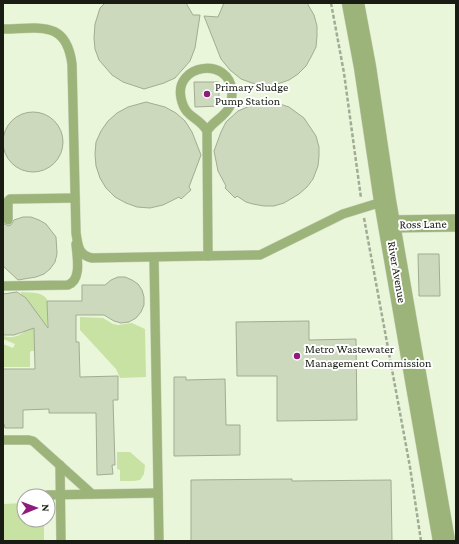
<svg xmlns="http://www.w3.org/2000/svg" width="459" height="544" font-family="'Crimson Pro',serif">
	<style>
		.green { fill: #c8e2a3 }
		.building { fill: #cdd9bd; stroke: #a1ac91 }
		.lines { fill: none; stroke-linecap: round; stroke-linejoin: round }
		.service-casing { stroke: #c8d3ba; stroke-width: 10 }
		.minor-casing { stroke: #c8d3ba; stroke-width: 18 }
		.tertiary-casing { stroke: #c8d3ba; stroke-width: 23 }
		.path { stroke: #a1ab95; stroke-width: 2.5; stroke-dasharray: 4 2; stroke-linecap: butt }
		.service { stroke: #9cb37a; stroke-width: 9 }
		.minor { stroke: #9cb37a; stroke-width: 17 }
		.tertiary { stroke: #9cb37a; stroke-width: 22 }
		.poi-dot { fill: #8f1b7b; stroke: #fff; stroke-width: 1.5 }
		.labels { text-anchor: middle; stroke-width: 4; stroke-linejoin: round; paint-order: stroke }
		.poi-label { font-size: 12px; fill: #181c12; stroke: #fff; text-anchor: start }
		.street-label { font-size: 12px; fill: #181c12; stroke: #fff }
	</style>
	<rect width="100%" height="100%" fill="#eaf6da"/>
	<g class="green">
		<path d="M 21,292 C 30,293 41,291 47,299 L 47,341 L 34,342 L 34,351 L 31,351 L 30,353 L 30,367 L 3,367 L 3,344 L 13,348 L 15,344 L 3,339 L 3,336 C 12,339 21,336 27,329 L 32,308 L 27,299 L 21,294 Z"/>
		<path d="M 80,317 L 103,318 L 113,324 L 118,325 L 132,323 L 145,329 L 146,377 L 120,378 L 116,369 L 80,330 Z"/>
		<path d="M 117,452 L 130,452 L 145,465 L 144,474 L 140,480 L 134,481 L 120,481 L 120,470 L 117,469 Z"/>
		<path d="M 24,503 L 24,520 L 44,520 L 44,541 L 3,541 L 3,504 Z"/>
	</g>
	<g class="building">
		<path d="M 105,3 L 186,3 L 193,15 L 200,15 L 195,48 L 190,61 L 175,78 L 164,83 L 144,89 L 123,82 L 112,75 L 99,60 L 95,49 L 94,38 L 95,24 L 100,8 Z"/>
		<path d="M 224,3 L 307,3 L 314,15 L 317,26 L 317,36 L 316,47 L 311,57 L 306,66 L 298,74 L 289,80 L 266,88 L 241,79 L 230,70 L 221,59 L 204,16 L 218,17 Z"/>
		<path d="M 194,82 L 219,82 L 219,106 L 195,107 Z"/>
		<path d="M 271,101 L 289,107 L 304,118 L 316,136 L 319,147 L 319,156 L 318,166 L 313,179 L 307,187 L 299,194 L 284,203 L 274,206 L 264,206 L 253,204 L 246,202 L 237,196 L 235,198 L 225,188 L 226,186 L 218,171 L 214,151 L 221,132 L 226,122 L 238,111 L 252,105 Z"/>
		<path d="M 146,102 L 165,107 L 176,113 L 185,121 L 192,132 L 201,155 L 189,187 L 191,190 L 181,199 L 179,197 L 163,205 L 150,208 L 137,207 L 126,203 L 115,197 L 106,188 L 100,178 L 96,166 L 95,154 L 96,142 L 101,131 L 108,121 L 117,113 L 128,107 Z"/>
		<circle cx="33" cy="142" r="30"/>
		<path d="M 23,217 L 31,217 L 39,220 L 46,224 L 56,237 L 57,254 L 55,262 L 50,269 L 44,274 L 36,277 L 18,280 L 3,266 L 3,223 L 8,226 L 11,225 L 14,220 Z"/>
		<path d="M 418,254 L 439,254 L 440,296 L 419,296 Z"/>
		<path d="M 118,277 L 125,277 L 132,280 L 138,284 L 142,290 L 144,297 L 144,305 L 141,312 L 136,318 L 129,322 L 121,323 L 114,321 L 104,315 L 76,315 L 76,342 L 79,342 L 80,377 L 118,376 L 118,400 L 113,400 L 115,465 L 112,465 L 113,474 L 97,475 L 96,413 L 49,413 L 49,409 L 23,410 L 23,428 L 5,428 L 4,424 L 3,424 L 3,369 L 35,369 L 34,328 L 14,335 L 3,335 L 3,294 L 17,292 L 26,298 L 48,328 L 47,301 L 82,301 L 82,285 L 105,285 L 111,280 Z"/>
		<path d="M 309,321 L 309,340 L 356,339 L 357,420 L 277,421 L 277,376 L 237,376 L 236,322 Z"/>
		<path d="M 174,377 L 186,377 L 186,380 L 225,379 L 226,425 L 240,425 L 240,455 L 174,456 Z"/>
		<path d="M 292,479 L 292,481 L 391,480 L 392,541 L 191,541 L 191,480 Z"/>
	</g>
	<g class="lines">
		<defs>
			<g id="service">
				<path d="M 3,29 C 39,29 66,19 72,64 L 76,233 C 78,245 78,255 92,258 L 260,255 L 343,214 L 385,201"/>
				<path d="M 207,131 C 199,116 185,119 181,98 C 174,64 229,56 232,91 C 232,96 232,101 230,106 C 225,117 213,121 207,131 L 208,256"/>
				<path d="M 8,220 L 8,201 L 10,199 L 75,198"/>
				<path d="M 154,258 L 159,541"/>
				<path d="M 3,286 L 68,285 C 82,280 77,257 76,244"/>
				<path d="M 3,440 L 29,440 L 33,441 L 92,494"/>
				<path d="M 60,465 L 61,541"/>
				<path d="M 47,495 L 158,493"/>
			</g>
			<path id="minor" d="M 389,224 L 456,223"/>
			<path id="tertiary" d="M 353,3 L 365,67 L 385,201 L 444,541"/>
		</defs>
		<use href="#service" class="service-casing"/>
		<use href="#minor" class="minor-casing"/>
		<use href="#tertiary" class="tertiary-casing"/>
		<g class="path">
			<path d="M 331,3 L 344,73 L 361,198"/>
			<path d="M 364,218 L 410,467 L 421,541"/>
		</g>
		<use href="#service" class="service"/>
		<use href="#minor" class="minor"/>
		<use href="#tertiary" class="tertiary"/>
	</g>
	<g class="poi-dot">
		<circle cx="207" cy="94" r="4"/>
		<circle cx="297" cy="356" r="4"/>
	</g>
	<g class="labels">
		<g class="poi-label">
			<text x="215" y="91">Primary Sludge<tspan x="215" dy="14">Pump Station</tspan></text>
			<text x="305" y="353">Metro Wastewater<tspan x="305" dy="14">Management Commission</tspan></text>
		</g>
		<g class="street-label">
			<text transform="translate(423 224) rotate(-1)" y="4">Ross Lane</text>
			<text transform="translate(397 272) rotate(80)" y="4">River Avenue</text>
		</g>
	</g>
	<rect width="459" height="544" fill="none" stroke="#181c12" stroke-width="8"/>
	<g transform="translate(36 508) rotate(89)"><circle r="19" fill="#ffffff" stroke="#a3a4a0"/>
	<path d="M0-3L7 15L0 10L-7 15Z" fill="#8f1b7b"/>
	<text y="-6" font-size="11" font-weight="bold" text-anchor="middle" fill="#181c12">N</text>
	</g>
</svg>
